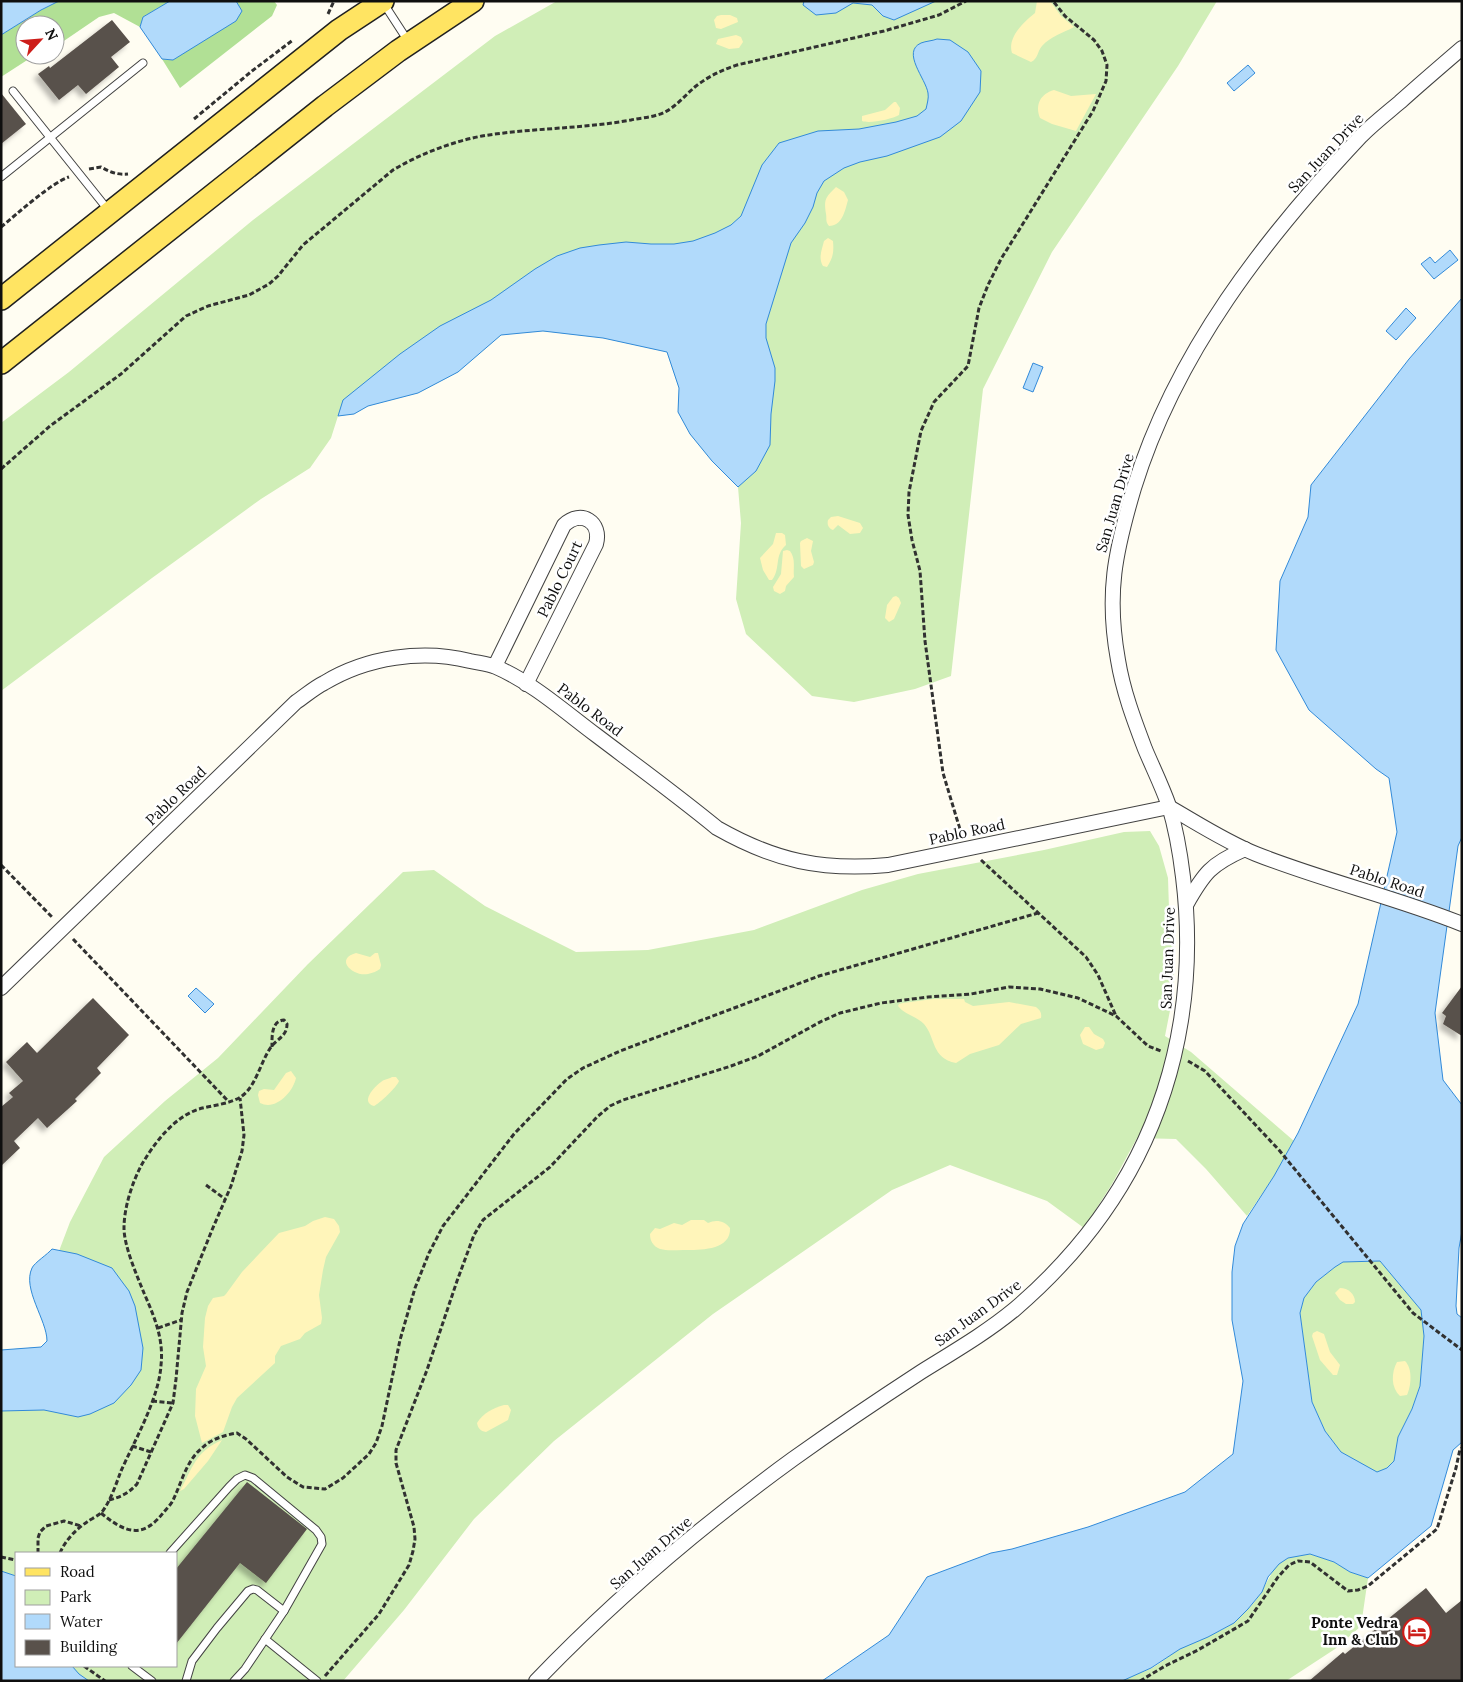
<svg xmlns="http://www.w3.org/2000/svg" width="1463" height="1682" font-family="Lora,serif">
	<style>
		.green { fill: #d0eeb7; fill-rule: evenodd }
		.forest { fill: #b1e095 }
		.sand { fill: #fff5ba }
		.water { fill: #b1dafb; stroke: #328ad9; fill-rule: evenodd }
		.building { fill: #59514b; filter: url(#shadow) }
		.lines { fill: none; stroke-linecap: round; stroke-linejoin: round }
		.service-casing { stroke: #424242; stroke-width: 9 }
		.minor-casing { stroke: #424242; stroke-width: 16 }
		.primary-casing { stroke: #202020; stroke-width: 24 }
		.path { stroke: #313131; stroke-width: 3; stroke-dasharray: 5 2.5; stroke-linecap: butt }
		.service { stroke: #fff; stroke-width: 7 }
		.minor { stroke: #fff; stroke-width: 14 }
		.primary { stroke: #ffe462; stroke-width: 21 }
		.labels { text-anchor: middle; stroke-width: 5; stroke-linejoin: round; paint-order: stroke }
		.street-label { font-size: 15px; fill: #0f0f0f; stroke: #fff }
		.poi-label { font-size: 15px; font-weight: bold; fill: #0f0f0f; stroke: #fff; text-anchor: end }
	</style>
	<defs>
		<filter id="shadow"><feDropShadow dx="-4.5" dy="4.5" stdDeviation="2.5" flood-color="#0004"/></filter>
	</defs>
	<rect width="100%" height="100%" fill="#fffdf2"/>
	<g class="green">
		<path d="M 557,1 L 1217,1 L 1178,66 L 1052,252 L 983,389 L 951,676 L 915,689 L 854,702 L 812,696 L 746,634 L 736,599 L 741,523 L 738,487 L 712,461 L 690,434 L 678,412 L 679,388 L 667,352 L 603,338 L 542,331 L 501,335 L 458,372 L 418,393 L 368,406 L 354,414 L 338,416 L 331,438 L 310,468 L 261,499 L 152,578 L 1,691 L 1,423 L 69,372 L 253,220 L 495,36 Z"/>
		<path d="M 1150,831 L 1159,846 L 1168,878 L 1169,909 L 1174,954 L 1174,990 L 1165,1036 L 1191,1052 L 1294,1141 L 1274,1176 L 1247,1216 L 1206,1169 L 1176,1139 L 1137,1138 L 1112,1184 L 1084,1228 L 1047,1201 L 950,1165 L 892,1190 L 713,1314 L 554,1441 L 474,1519 L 404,1610 L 343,1681 L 1,1681 L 1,1350 L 41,1347 L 47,1341 C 47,1320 22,1289 32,1268 C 34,1263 48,1254 52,1249 L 59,1251 L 70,1222 L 104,1157 L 165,1101 L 218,1058 L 308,964 L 403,872 L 434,870 L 485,906 L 576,952 L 648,950 L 754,930 L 862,890 L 918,874 L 1044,850 L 1124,832 ZM 16,1553 L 176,1553 L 176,1666 L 16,1666 Z"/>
		<path d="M 1380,1261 L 1421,1310 L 1424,1336 L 1420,1385 L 1412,1409 L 1398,1437 L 1394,1461 L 1387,1468 L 1377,1473 L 1341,1452 L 1325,1431 L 1312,1402 L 1300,1313 L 1304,1298 L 1316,1282 L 1335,1267 L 1343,1262 Z"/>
		<path d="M 1310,1554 L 1334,1562 L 1350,1572 L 1368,1578 L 1361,1626 L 1335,1649 L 1286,1681 L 1122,1681 C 1131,1675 1141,1673 1150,1669 C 1161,1664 1169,1655 1179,1649 C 1197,1639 1218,1635 1234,1622 C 1244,1614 1256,1602 1262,1591 C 1277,1564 1277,1557 1310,1554 Z"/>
	</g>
	<g class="forest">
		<path d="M 59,1 L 170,1 L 143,17 L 140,27 L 114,13 L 99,17 L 55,47 L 55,25 L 25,25 L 25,55 L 35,55 L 1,77 L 1,35 L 41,10 Z"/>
		<path d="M 236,1 L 274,1 L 277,5 L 272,16 L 180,88 L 162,59 L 173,60 L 242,11 Z"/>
	</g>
	<g class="sand">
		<path d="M 1037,1 L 1050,1 L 1061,16 L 1074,27 C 1063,33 1051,36 1042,46 C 1037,52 1038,59 1031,62 L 1012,53 C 1007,37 1024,22 1035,13 Z"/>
		<path d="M 721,15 L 730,15 L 737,18 L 738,22 L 721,29 L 716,28 L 714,20 L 717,16 Z"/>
		<path d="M 736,35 L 741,37 L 743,42 L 739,48 L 729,49 L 716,44 L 718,39 Z"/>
		<path d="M 1054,90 L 1071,96 L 1096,94 L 1076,131 L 1052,124 L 1040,118 C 1035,105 1040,94 1054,90 Z"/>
		<path d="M 894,102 L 896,102 L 900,108 L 899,115 C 892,119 870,124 862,121 L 862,116 L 885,110 Z"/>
		<path d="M 836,187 L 844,192 L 848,200 C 845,211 842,226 829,226 C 825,221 827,219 826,214 C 824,199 825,198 836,187 Z"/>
		<path d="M 828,238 L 833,241 C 834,252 833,258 827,267 L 823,266 C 818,258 822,249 824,241 Z"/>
		<path d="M 838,516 L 860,523 L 863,528 L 860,533 L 850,534 L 838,525 L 833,530 C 828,528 827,524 828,520 L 831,517 Z"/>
		<path d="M 776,533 L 782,533 L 785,535 L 786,545 C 774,555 781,569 772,580 L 769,580 L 763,570 L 760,558 L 773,544 Z"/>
		<path d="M 807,538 L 813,541 L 811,551 L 814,562 L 813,565 L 804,569 L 801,566 L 800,543 L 801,541 Z"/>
		<path d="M 787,550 L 790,551 C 796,559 793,568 794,577 L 786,586 L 785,591 L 780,594 L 774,591 L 773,587 L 781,574 L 783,551 Z"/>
		<path d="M 896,596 L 899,598 L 901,603 L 894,619 L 889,622 L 885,618 L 887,605 L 893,597 Z"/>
		<path d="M 356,953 L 370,957 L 375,953 L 378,953 L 381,965 L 380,969 C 377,971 373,973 368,974 C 353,977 334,959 356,953 Z"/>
		<path d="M 933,999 L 964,999 L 965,1002 L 973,1006 L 1009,1002 L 1036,1007 C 1040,1010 1042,1013 1041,1018 L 1021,1024 L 999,1045 L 970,1054 L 956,1063 C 931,1058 936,1038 924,1024 C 918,1017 905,1015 898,1006 L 899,1004 L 903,1003 Z"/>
		<path d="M 1085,1027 L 1089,1027 L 1094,1034 L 1103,1039 L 1105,1043 L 1103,1048 L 1096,1050 L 1083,1044 L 1080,1035 Z"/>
		<path d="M 291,1071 L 296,1078 C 293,1092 276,1111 260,1103 L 258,1095 L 259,1091 L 264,1089 L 274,1090 L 286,1073 Z"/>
		<path d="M 392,1077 L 396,1077 L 399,1081 C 397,1087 379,1104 374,1106 C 360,1102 374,1087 381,1082 C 384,1079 389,1079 392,1077 Z"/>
		<path d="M 325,1217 L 334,1219 L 339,1226 L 340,1232 L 326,1257 L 323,1270 L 319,1295 L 322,1318 L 321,1324 L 305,1333 L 300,1339 L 281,1346 L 275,1356 L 275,1363 L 237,1398 L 232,1407 L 223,1432 L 202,1443 L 195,1416 L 196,1389 L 206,1366 L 203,1347 L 205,1318 L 208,1306 L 213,1298 L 224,1296 L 226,1294 L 242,1272 L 279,1233 L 305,1226 L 313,1221 Z"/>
		<path d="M 691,1220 L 704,1220 L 708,1223 C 716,1219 725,1221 730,1228 C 731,1251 699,1250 683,1250 C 676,1250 667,1251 660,1249 C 653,1246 650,1241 650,1234 L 655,1228 L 660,1229 L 674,1223 L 682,1225 Z"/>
		<path d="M 1340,1288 C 1348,1288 1355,1294 1355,1302 L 1353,1304 L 1346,1304 L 1340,1300 L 1335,1293 Z"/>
		<path d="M 1317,1331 L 1324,1334 L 1330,1352 L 1340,1365 L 1337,1375 L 1333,1375 L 1320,1360 L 1312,1336 L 1313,1333 Z"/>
		<path d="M 1405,1361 C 1413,1369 1411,1386 1407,1395 L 1400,1396 C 1391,1388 1391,1373 1397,1362 Z"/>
		<path d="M 504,1405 L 508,1405 L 511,1410 L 508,1420 L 486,1432 C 480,1431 478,1428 477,1423 C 483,1413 493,1408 504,1405 Z"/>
		<path d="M 222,1440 L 208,1461 L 184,1489 L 180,1491 C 193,1467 195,1452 222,1440 Z"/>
	</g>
	<g class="water">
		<path d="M 1,1 L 59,1 L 41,10 L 1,35 Z"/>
		<path d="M 170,1 L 236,1 L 242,11 L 236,21 L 173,60 L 162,59 L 140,27 L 143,17 Z"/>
		<path d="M 804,1 L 936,1 L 894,20 L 883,16 L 872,5 L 853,3 L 836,13 L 816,15 L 803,5 Z"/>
		<path d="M 937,39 L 950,40 L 968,52 L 981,71 L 980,92 L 961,121 L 940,137 L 887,156 L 860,162 L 844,168 L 824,181 L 817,193 L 813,207 L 805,223 L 791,243 L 766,324 L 766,338 L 775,368 L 775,381 L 771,414 L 770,445 L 756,471 L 738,487 L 712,461 L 690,434 L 678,412 L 679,388 L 667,352 L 603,338 L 543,331 L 501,335 L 458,372 L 418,393 L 368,406 L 354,414 L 338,416 L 343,400 L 400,354 L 440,326 L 491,300 L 535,269 L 557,256 L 580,248 L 599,245 L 626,242 L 651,244 L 674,244 L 693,241 L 715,233 L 731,225 L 741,216 L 762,165 L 779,143 L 818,131 L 859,129 L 896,122 L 917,116 L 926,109 C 927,104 929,98 928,93 C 926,79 901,52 921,43 C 926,41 932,41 937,39 Z"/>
		<path d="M 1248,65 L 1255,73 L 1234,91 L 1227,83 Z"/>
		<path d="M 1450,250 L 1458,260 L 1434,279 L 1421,264 L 1430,257 L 1435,263 Z"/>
		<path d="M 1462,298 L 1462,837 L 1458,846 L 1435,1013 L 1443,1080 L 1462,1105 L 1462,1231 L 1459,1248 L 1456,1306 L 1457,1314 L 1462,1318 L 1462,1442 L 1453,1450 L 1431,1526 L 1368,1578 L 1350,1572 L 1334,1562 L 1310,1554 L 1288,1558 L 1279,1564 L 1268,1577 L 1262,1592 L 1248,1609 L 1234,1623 L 1208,1637 L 1180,1649 L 1151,1668 L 1122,1681 L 822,1681 L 889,1635 L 927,1577 L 991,1553 L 1012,1549 L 1088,1527 L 1185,1492 L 1233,1454 L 1243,1381 L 1232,1320 L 1232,1272 L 1235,1246 L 1243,1224 L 1274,1176 L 1298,1133 L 1358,1004 L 1397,832 L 1389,778 L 1376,769 L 1309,710 L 1276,650 L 1280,581 L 1308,517 L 1311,485 L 1409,359 ZM 1380,1261 L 1421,1310 L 1424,1336 L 1420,1386 L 1412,1409 L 1398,1437 L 1394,1461 L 1387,1468 L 1377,1472 L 1341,1452 L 1325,1431 L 1312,1402 L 1300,1313 L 1304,1298 L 1316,1282 L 1335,1267 L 1343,1262 Z"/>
		<path d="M 1406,308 L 1416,318 L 1396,340 L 1386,331 Z"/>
		<path d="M 1033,363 L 1043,367 L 1033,392 L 1023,388 Z"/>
		<path d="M 196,988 L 214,1004 L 205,1013 L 188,996 Z"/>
		<path d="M 52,1249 L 77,1254 L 112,1268 L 123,1283 L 129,1291 L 135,1306 L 143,1348 L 141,1370 L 131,1385 L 114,1403 L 90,1414 L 78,1417 L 44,1410 L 1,1411 L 1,1350 L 41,1347 L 47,1341 C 47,1320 22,1289 32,1268 C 34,1263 48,1254 52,1249 Z"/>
		<path d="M 1,1571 L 16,1576 L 16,1666 L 72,1666 L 79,1674 L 89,1681 L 1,1681 Z"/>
	</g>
	<g class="building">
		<path d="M 112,20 L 130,42 L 111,57 L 119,67 L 86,94 L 78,85 L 59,100 L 38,74 L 49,66 L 50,68 Z"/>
		<path d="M 1,93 L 26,124 L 1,144 Z"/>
		<path d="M 1462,986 L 1462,1036 L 1443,1024 L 1446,1016 L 1442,1013 Z"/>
		<path d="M 93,998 L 129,1035 L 97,1068 L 101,1073 L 75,1099 L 77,1101 L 47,1128 L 38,1118 L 14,1141 L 20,1148 L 1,1166 L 1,1107 L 13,1097 L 9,1093 L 23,1081 L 6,1062 L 27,1042 L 37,1053 Z"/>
		<path d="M 247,1482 L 307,1529 L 266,1583 L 240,1563 L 176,1644 L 176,1569 Z"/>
		<path d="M 1426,1588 L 1446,1613 L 1462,1600 L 1462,1681 L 1309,1681 L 1343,1652 L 1345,1654 Z"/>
	</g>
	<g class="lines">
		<defs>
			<g id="service">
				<path d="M 384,4 L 408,41"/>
				<path d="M 13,91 L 109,211"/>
				<path d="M 1,177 L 143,63"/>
				<path d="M 170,1553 L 229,1487 L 237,1479 L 245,1475 L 253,1478 L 316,1530 L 321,1537 L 322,1544 L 284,1611 L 245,1669 L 234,1681"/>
				<path d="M 265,1639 L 317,1681"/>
				<path d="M 132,1666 L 152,1681"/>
				<path d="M 186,1681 L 192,1661 L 217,1628 L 248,1591 L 253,1589 L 257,1590 L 284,1611"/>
			</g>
			<g id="minor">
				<path d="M 495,666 L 564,525 C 581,509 602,522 596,544 L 526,684"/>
				<path d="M 1186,905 C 1204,873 1211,864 1245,849"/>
				<path d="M 1,988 L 296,702 C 305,696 314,688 324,683 C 367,657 422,649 470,661 C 479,663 489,664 496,667 C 533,683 565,712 596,735 C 637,766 678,796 717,828 C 775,861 822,871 888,865 L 1169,807 C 1197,823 1226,842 1256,854 C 1324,881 1395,897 1462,924"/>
				<path d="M 536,1681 C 614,1600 702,1525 793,1459 C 835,1429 878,1400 921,1372 C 953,1352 986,1333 1015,1309 C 1065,1266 1107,1216 1137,1157 C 1181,1070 1195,973 1183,877 C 1180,852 1176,829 1169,806 C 1162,786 1153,768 1145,749 C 1134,720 1123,691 1118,660 C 1106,594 1115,552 1134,488 C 1176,352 1265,238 1361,136 C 1373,124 1387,113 1400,102 C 1420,84 1441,66 1462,48"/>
			</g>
			<g id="primary">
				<path d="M 1,299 L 339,30 L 383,1"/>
				<path d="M 1,363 L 325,106 L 398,51 L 473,1"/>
			</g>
		</defs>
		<use href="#service" class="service-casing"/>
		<use href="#minor" class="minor-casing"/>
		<use href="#primary" class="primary-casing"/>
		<g class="path">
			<path d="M 328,14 L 334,1"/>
			<path d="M 194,119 L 252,71 L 293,40"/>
			<path d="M 89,169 L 101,167 C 110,172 117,175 128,174"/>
			<path d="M 1,227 C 17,214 51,183 69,177"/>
			<path d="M 1,469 L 50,426 L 121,374 L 186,316 L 208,306 L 249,295 L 269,284 L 278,276 L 303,245 L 393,170 C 420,154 451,142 482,136 C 531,128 581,129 631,120 C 639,118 648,118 657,115 C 673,111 684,96 696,86 C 709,76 722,70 737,65 L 884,31 L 939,15 L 966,1"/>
			<path d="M 962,836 L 943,773 L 925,641 L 920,571 L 912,540 L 908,515 L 909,492 L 921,431 L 934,402 L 968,366 L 979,308 L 988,285 L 1001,259 L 1093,111 L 1106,81 L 1107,65 L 1102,51 L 1094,40 L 1065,16 L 1053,1"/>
			<path d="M 981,860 L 1086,957 L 1098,975 L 1116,1016"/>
			<path d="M 1,865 L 53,918"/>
			<path d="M 73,939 L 228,1101"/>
			<path d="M 1188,1061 L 1205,1071 L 1279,1150 L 1413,1313 L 1462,1350"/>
			<path d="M 206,1185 L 225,1199"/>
			<path d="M 158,1328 L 181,1320"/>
			<path d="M 152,1401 L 173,1403"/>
			<path d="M 132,1446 L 151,1452"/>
			<path d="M 109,1500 C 120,1497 128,1494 137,1484 L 173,1403 L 176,1379 L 182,1313 L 187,1292 L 212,1230 L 231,1186 L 242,1151 L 244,1135 L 240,1098"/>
			<path d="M 101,1513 C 124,1532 142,1540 163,1513 C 167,1508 172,1504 174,1498 C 182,1481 187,1460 202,1448 C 211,1439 225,1435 237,1433 L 246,1439 L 287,1477 L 303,1487 L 325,1489 L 343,1478 L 369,1454 L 376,1443 L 382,1426 L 400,1340 L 415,1288 L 429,1253 L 443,1226 L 514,1134 L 567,1079 L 583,1068 L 620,1051 L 819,976 L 1038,913"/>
			<path d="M 38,1553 L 38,1538 L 40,1532 L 46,1526 L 64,1521 L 81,1526"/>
			<path d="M 60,1553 C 65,1541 75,1530 87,1522 C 91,1519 98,1516 102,1512 C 111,1500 116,1484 121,1471 C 135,1440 159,1398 161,1365 C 164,1339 154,1316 144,1293 C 137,1276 124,1246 124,1228 C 124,1208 132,1183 141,1166 C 154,1143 174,1117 199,1109 C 213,1105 231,1104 242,1096 C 256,1086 261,1061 271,1047 C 278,1038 287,1036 287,1024 L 284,1020 C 271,1021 272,1037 272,1047"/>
			<path d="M 1,1557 L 16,1560"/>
			<path d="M 84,1666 L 105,1681"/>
			<path d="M 325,1676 L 379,1614 L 409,1565 L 413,1551 L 415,1539 L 414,1527 L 396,1463 L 396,1450 L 427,1370 L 457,1281 L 474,1235 L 483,1220 L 550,1167 L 597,1117 L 610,1106 L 623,1100 L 731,1066 L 758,1056 L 822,1021 L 840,1013 L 881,1003 L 928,997 L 971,994 L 1009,987 L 1040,989 L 1078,998 L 1116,1016 L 1148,1046 L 1161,1051"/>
			<path d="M 1140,1681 L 1165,1666 L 1198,1650 L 1248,1621 L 1278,1577 L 1289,1565 L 1298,1561 L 1310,1562 L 1348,1591 L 1358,1590 L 1368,1586 L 1437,1529 L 1456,1468 L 1460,1449 L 1462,1448"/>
		</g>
		<use href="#service" class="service"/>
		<use href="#minor" class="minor"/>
		<use href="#primary" class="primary"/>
	</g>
	<defs>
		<symbol id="hotel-ring" viewBox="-11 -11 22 22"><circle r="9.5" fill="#fff" stroke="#cd1e1a" stroke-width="1.5"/><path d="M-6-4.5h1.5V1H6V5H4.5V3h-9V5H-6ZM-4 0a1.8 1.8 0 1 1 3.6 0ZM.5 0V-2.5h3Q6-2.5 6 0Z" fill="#cd1e1a"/></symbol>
	</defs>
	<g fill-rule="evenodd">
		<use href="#hotel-ring" x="1401" y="1616" width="32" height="32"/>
	</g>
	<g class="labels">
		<g class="street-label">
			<text transform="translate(1326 153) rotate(-47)" y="5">San Juan Drive</text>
			<text transform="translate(1115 503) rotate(-74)" y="5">San Juan Drive</text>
			<text transform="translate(560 579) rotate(-64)" y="5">Pablo Court</text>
			<text transform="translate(590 710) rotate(37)" y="5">Pablo Road</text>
			<text transform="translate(176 796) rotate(-44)" y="5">Pablo Road</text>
			<text transform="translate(967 832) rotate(-12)" y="5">Pablo Road</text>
			<text transform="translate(1387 881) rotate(18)" y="5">Pablo Road</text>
			<text transform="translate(1168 958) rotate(-88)" y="5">San Juan Drive</text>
			<text transform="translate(978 1313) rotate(-36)" y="5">San Juan Drive</text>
			<text transform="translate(651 1553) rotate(-41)" y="5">San Juan Drive</text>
		</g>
		<g class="poi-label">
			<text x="1398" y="1628">Ponte Vedra<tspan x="1398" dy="17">Inn &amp; Club</tspan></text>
		</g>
	</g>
	<rect width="1463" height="1682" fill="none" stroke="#0f0f0f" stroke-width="5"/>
	<rect x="15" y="1552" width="162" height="115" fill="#ffffff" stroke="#9f9f9f"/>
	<rect x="25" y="1568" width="25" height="8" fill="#ffe462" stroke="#9f9f9f"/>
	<text x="60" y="1577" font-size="15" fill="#0f0f0f">Road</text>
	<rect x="25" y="1590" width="25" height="15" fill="#d0eeb7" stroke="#9f9f9f"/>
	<text x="60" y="1602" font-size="15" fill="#0f0f0f">Park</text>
	<rect x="25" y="1614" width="25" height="15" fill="#b1dafb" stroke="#9f9f9f"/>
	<text x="60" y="1627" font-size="15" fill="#0f0f0f">Water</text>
	<rect x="25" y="1640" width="25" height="15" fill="#59514b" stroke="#9f9f9f"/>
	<text x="60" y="1652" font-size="15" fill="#0f0f0f">Building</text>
	<g transform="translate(40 40) rotate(64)"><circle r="24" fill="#ffffff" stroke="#9f9f9f"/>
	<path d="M0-4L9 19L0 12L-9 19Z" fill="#cd1e1a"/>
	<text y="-8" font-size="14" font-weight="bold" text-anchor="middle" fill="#0f0f0f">N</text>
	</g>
</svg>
